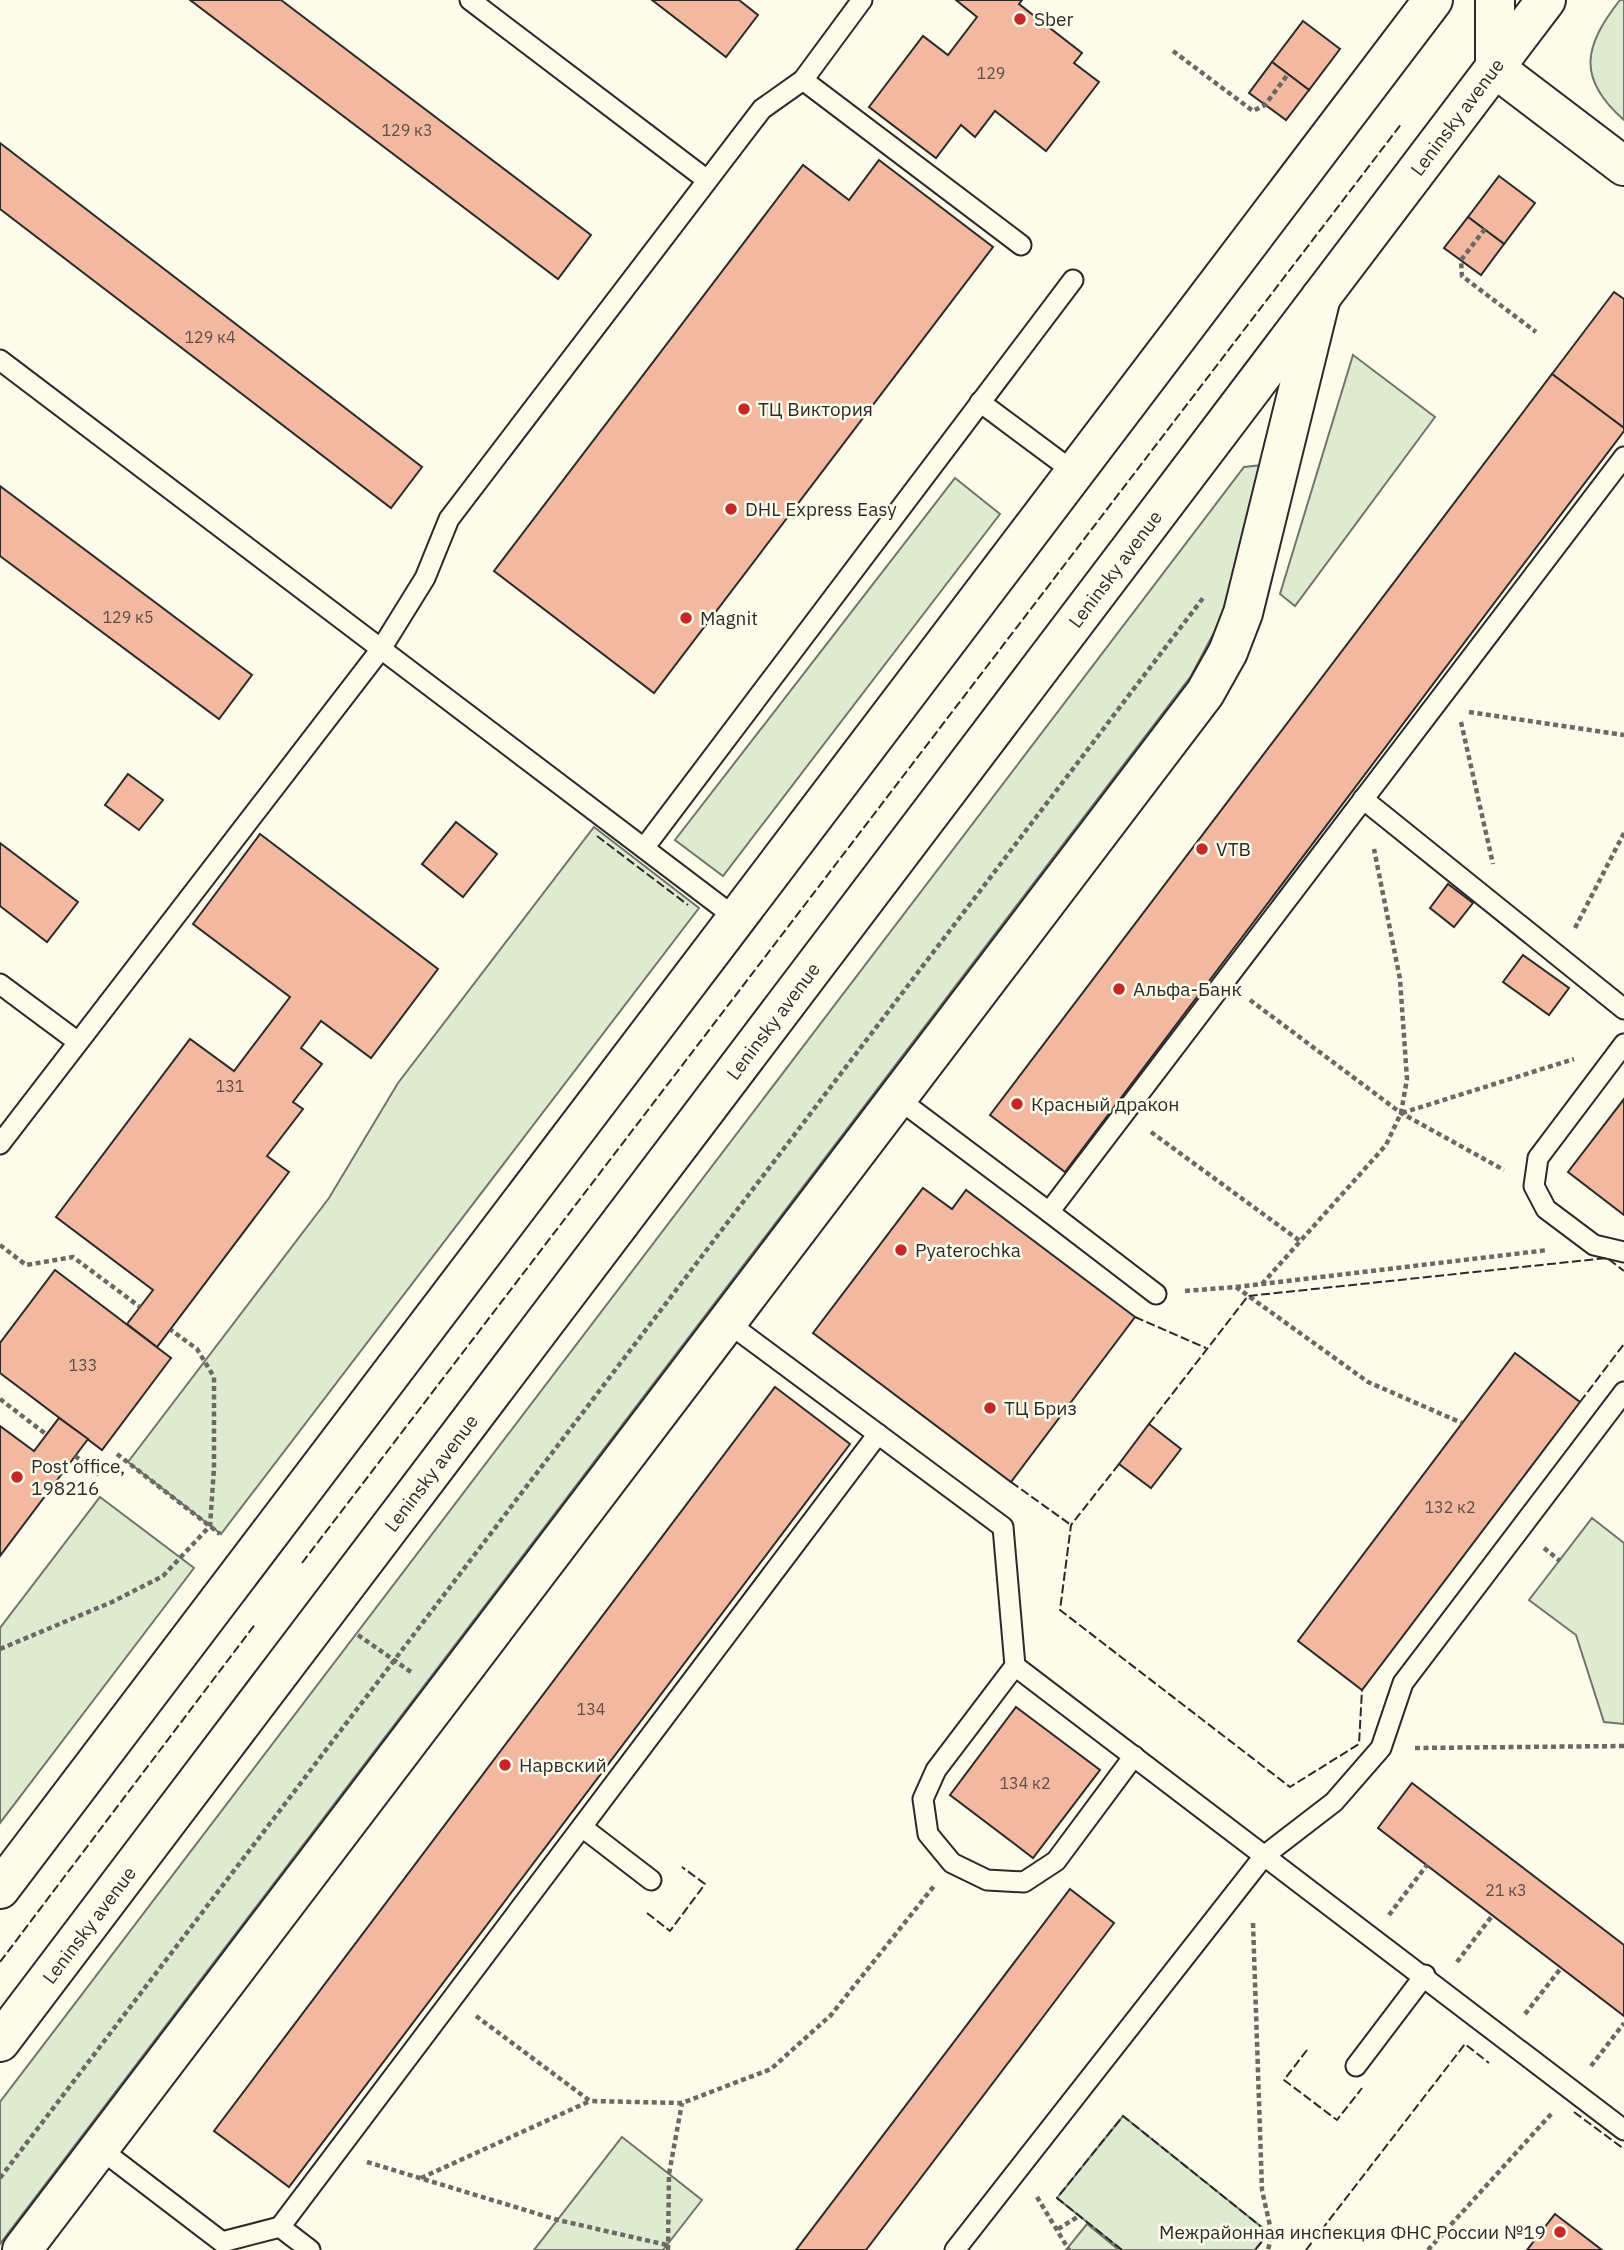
<svg xmlns="http://www.w3.org/2000/svg" width="1624" height="2250" font-family="'IBM Plex Sans',sans-serif">
	<style>
		.green { fill: #deebd1; stroke: #74746e; stroke-width: 2 }
		.building { fill: #f2b8a0; stroke: #2b2b2b; stroke-width: 2 }
		.lines { fill: none; stroke-linecap: round; stroke-linejoin: round }
		.service-casing { stroke: #2b2b2b; stroke-width: 23 }
		.minor-casing { stroke: #2b2b2b; stroke-width: 42 }
		.tertiary-casing { stroke: #2b2b2b; stroke-width: 42 }
		.primary-casing { stroke: #2b2b2b; stroke-width: 42 }
		.path { stroke: #6a6964; stroke-width: 4.5; stroke-dasharray: 5 3.5; stroke-linecap: butt }
		.service { stroke: #fdfbea; stroke-width: 19 }
		.minor { stroke: #fdfbea; stroke-width: 38 }
		.tertiary { stroke: #fdfbea; stroke-width: 38 }
		.primary { stroke: #fdfbea; stroke-width: 38 }
		.fence { stroke: #2b2b2b; stroke-width: 2; stroke-dasharray: 9 3.5; stroke-linecap: butt }
		.poi-dot { fill: #c62828; stroke: #fdfbea; stroke-width: 2.5 }
		.labels { text-anchor: middle; stroke-width: 5; stroke-linejoin: round; paint-order: stroke }
		.number-label { font-size: 16px; fill: #5d4e48 }
		.poi-label { font-size: 19px; fill: #2b2b2b; stroke: #fdfbea; text-anchor: start }
		.street-label { font-size: 19px; fill: #2b2b2b; stroke: #fdfbea }
	</style>
	<rect width="100%" height="100%" fill="#fdfbea"/>
	<g class="green">
		<path d="M 1620,0 L 1624,0 L 1624,120 C 1576,78 1584,46 1620,0 Z"/>
		<path d="M 1353,355 L 1435,417 L 1295,606 L 1280,594 Z"/>
		<path d="M 1263,465 L 1228,606 L 1191,676 L 0,2244 L 0,2102 L 1244,467 Z"/>
		<path d="M 955,478 L 1000,514 L 723,876 L 675,840 Z"/>
		<path d="M 594,827 L 699,908 L 221,1534 L 128,1462 L 329,1198 L 398,1083 Z"/>
		<path d="M 100,1497 L 194,1568 L 0,1823 L 0,1628 Z"/>
		<path d="M 1592,1518 L 1624,1543 L 1624,1724 L 1604,1722 L 1576,1635 L 1529,1600 Z"/>
		<path d="M 1123,2116 L 1269,2233 L 1255,2250 L 1122,2250 L 1057,2198 Z"/>
		<path d="M 622,2137 L 702,2200 L 663,2250 L 534,2250 Z"/>
		<path d="M 1087,2224 L 1119,2250 L 1066,2250 Z"/>
	</g>
	<g class="building">
		<path d="M 190,0 L 281,0 L 591,235 L 558,279 Z"/>
		<path d="M 652,0 L 739,0 L 758,15 L 726,57 Z"/>
		<path d="M 956,0 L 1022,0 L 1019,4 L 1082,53 L 1074,63 L 1099,82 L 1046,151 L 995,111 L 975,137 L 961,125 L 936,158 L 869,107 L 923,36 L 948,55 L 977,17 Z"/>
		<path d="M 1303,21 L 1340,49 L 1309,90 L 1272,62 Z"/>
		<path d="M 1272,62 L 1309,90 L 1286,120 L 1249,93 Z"/>
		<path d="M 0,143 L 422,467 L 391,508 L 0,209 Z"/>
		<path d="M 879,160 L 993,247 L 654,693 L 494,571 L 803,165 L 849,200 Z"/>
		<path d="M 1499,176 L 1535,203 L 1504,244 L 1468,217 Z"/>
		<path d="M 1468,217 L 1504,244 L 1481,275 L 1444,248 Z"/>
		<path d="M 1614,292 L 1624,299 L 1624,428 L 1552,374 Z"/>
		<path d="M 1552,374 L 1624,428 L 1624,431 L 1065,1172 L 990,1115 Z"/>
		<path d="M 0,486 L 252,675 L 219,719 L 0,556 Z"/>
		<path d="M 128,774 L 163,800 L 139,830 L 105,805 Z"/>
		<path d="M 456,822 L 497,854 L 463,897 L 422,864 Z"/>
		<path d="M 260,834 L 438,969 L 371,1058 L 321,1021 L 301,1048 L 322,1064 L 293,1102 L 303,1109 L 267,1156 L 289,1172 L 157,1347 L 127,1324 L 153,1290 L 56,1217 L 190,1039 L 234,1071 L 290,997 L 193,924 Z"/>
		<path d="M 0,843 L 78,902 L 47,942 L 0,906 Z"/>
		<path d="M 1448,884 L 1473,903 L 1454,927 L 1430,908 Z"/>
		<path d="M 1523,955 L 1569,988 L 1549,1015 L 1503,982 Z"/>
		<path d="M 1624,1099 L 1624,1215 L 1568,1172 Z"/>
		<path d="M 923,1188 L 952,1209 L 966,1190 L 1135,1317 L 1011,1482 L 813,1333 Z"/>
		<path d="M 55,1270 L 171,1358 L 102,1450 L 0,1373 L 0,1343 Z"/>
		<path d="M 1515,1353 L 1580,1402 L 1362,1690 L 1298,1641 Z"/>
		<path d="M 775,1387 L 850,1444 L 289,2187 L 214,2131 Z"/>
		<path d="M 59,1418 L 88,1439 L 0,1556 L 0,1426 L 34,1451 Z"/>
		<path d="M 1149,1424 L 1181,1449 L 1151,1488 L 1119,1464 Z"/>
		<path d="M 1016,1707 L 1100,1770 L 1033,1858 L 950,1795 Z"/>
		<path d="M 1412,1783 L 1624,1945 L 1624,2016 L 1378,1828 Z"/>
		<path d="M 1070,1889 L 1114,1923 L 1040,2021 L 866,2250 L 796,2250 Z"/>
		<path d="M 1555,2214 L 1602,2250 L 1527,2250 Z"/>
	</g>
	<g class="lines">
		<defs>
			<g id="service">
				<path d="M 470,0 L 707,180"/>
				<path d="M 803,80 L 1021,245"/>
				<path d="M 0,360 L 736,918"/>
				<path d="M 980,402 L 1074,472"/>
				<path d="M 1363,799 L 1624,1009"/>
				<path d="M 644,848 L 1073,280"/>
				<path d="M 0,984 L 78,1042"/>
				<path d="M 1624,1044 L 1538,1158 L 1534,1186 L 1546,1209 L 1594,1245 L 1624,1252"/>
				<path d="M 897,1098 L 1049,1212 L 1624,457"/>
				<path d="M 0,1144 L 381,649 L 425,578 L 449,519 L 762,109 L 803,80 L 862,0"/>
				<path d="M 1049,1212 L 1156,1294"/>
				<path d="M 727,1322 L 1003,1527 L 1015,1666 L 1624,2130"/>
				<path d="M 1015,1666 L 936,1770 L 923,1799 L 928,1834 L 952,1863 L 987,1880 L 1024,1882 L 1056,1861 L 1134,1756"/>
				<path d="M 582,1827 L 651,1880"/>
				<path d="M 1356,2066 L 1425,1975"/>
				<path d="M 99,2148 L 222,2242 L 280,2227 L 310,2250"/>
				<path d="M 280,2227 L 878,1434"/>
				<path d="M 955,2250 L 1264,1856 L 1334,1802 L 1381,1748 L 1403,1683 L 1624,1392"/>
			</g>
			<path id="minor" d="M 22,2250 L 1205,693 L 1228,652 L 1243,613 L 1321,297"/>
			<path id="tertiary" d="M 1495,0 L 1495,68 L 1624,166"/>
			<g id="primary">
				<path d="M 0,1889 L 1433,0"/>
				<path d="M 0,2042 L 1546,0"/>
			</g>
		</defs>
		<use href="#service" class="service-casing"/>
		<use href="#minor" class="minor-casing"/>
		<use href="#tertiary" class="tertiary-casing"/>
		<use href="#primary" class="primary-casing"/>
		<g class="path">
			<path d="M 1173,51 L 1253,111 L 1265,105 L 1288,74"/>
			<path d="M 1485,229 L 1461,260 L 1462,276 L 1536,332"/>
			<path d="M 1469,712 L 1624,735"/>
			<path d="M 1461,722 L 1493,864"/>
			<path d="M 1575,928 L 1624,833"/>
			<path d="M 1250,1000 L 1401,1113 L 1504,1170"/>
			<path d="M 1402,1113 L 1574,1059"/>
			<path d="M 1151,1132 L 1300,1241"/>
			<path d="M 0,1245 L 26,1265 L 73,1257 L 140,1307"/>
			<path d="M 1262,1284 L 1386,1145 L 1401,1113 L 1407,1079 L 1400,979 L 1374,849"/>
			<path d="M 1236,1287 L 1548,1250"/>
			<path d="M 1185,1291 L 1236,1287 L 1368,1382 L 1462,1423"/>
			<path d="M 0,1399 L 47,1435"/>
			<path d="M 117,1454 L 220,1534"/>
			<path d="M 75,1456 L 101,1476"/>
			<path d="M 1544,1548 L 1560,1561"/>
			<path d="M 358,1635 L 411,1672"/>
			<path d="M 0,1649 L 112,1602 L 163,1576 L 210,1526 L 214,1468 L 214,1377 L 197,1349 L 171,1330"/>
			<path d="M 1415,1748 L 1624,1746"/>
			<path d="M 1389,1915 L 1427,1865"/>
			<path d="M 1253,1923 L 1262,2190 L 1272,2235 L 1268,2250"/>
			<path d="M 1457,1962 L 1492,1916"/>
			<path d="M 1525,2014 L 1561,1968"/>
			<path d="M 476,2016 L 590,2101 L 682,2103 L 771,2069 L 831,2015 L 934,1886"/>
			<path d="M 1591,2066 L 1624,2023"/>
			<path d="M 367,2162 L 558,2220 L 667,2245"/>
			<path d="M 0,2178 L 1203,598"/>
			<path d="M 421,2178 L 590,2101"/>
			<path d="M 1037,2197 L 1069,2250"/>
			<path d="M 1058,2229 L 1079,2216"/>
			<path d="M 668,2250 L 669,2174 L 682,2103"/>
			<path d="M 1428,2250 L 1552,2113"/>
		</g>
		<use href="#service" class="service"/>
		<use href="#minor" class="minor"/>
		<use href="#tertiary" class="tertiary"/>
		<use href="#primary" class="primary"/>
		<g class="fence">
			<path d="M 597,836 L 688,905"/>
			<path d="M 1135,1317 L 1206,1348"/>
			<path d="M 1580,1402 L 1624,1344"/>
			<path d="M 1149,1424 L 1248,1296 L 1607,1258 L 1624,1271"/>
			<path d="M 1119,1464 L 1071,1525 L 1060,1610 L 1290,1787 L 1359,1744 L 1362,1690"/>
			<path d="M 1011,1482 L 1071,1525"/>
			<path d="M 302,1563 L 1402,123"/>
			<path d="M 647,1913 L 670,1931 L 705,1884 L 682,1867"/>
			<path d="M 0,1962 L 256,1623"/>
			<path d="M 1307,2050 L 1284,2080 L 1337,2120 L 1362,2088"/>
			<path d="M 1574,2112 L 1624,2149"/>
			<path d="M 1122,2250 L 1057,2198 L 1123,2116 L 1269,2233 L 1255,2250"/>
			<path d="M 1306,2250 L 1465,2044 L 1489,2063"/>
		</g>
	</g>
	<g class="poi-dot">
		<circle cx="1020" cy="19" r="7"/>
		<circle cx="744" cy="409" r="7"/>
		<circle cx="731" cy="509" r="7"/>
		<circle cx="686" cy="618" r="7"/>
		<circle cx="1202" cy="849" r="7"/>
		<circle cx="1119" cy="989" r="7"/>
		<circle cx="1017" cy="1104" r="7"/>
		<circle cx="901" cy="1250" r="7"/>
		<circle cx="990" cy="1408" r="7"/>
		<circle cx="17" cy="1477" r="7"/>
		<circle cx="505" cy="1765" r="7"/>
		<circle cx="1560" cy="2232" r="7"/>
	</g>
	<g class="labels">
		<g class="number-label">
			<text x="991" y="79">129</text>
			<text x="407" y="136">129 к3</text>
			<text x="210" y="343">129 к4</text>
			<text x="128" y="623">129 к5</text>
			<text x="230" y="1092">131</text>
			<text x="83" y="1371">133</text>
			<text x="1450" y="1513">132 к2</text>
			<text x="591" y="1715">134</text>
			<text x="1025" y="1789">134 к2</text>
			<text x="1506" y="1896">21 к3</text>
		</g>
		<g class="poi-label">
			<text x="1034" y="26">Sber</text>
			<text x="758" y="416">ТЦ Виктория</text>
			<text x="745" y="516">DHL Express Easy</text>
			<text x="700" y="625">Magnit</text>
			<text x="1216" y="856">VTB</text>
			<text x="1133" y="996">Альфа-Банк</text>
			<text x="1031" y="1111">Красный дракон</text>
			<text x="915" y="1257">Pyaterochka</text>
			<text x="1004" y="1415">ТЦ Бриз</text>
			<text x="31" y="1473">Post office,<tspan x="31" dy="22">198216</tspan></text>
			<text x="519" y="1772">Нарвский</text>
			<text x="1546" y="2239" text-anchor="end">Межрайонная инспекция ФНС России №19</text>
		</g>
		<g class="street-label">
			<text transform="translate(1457 117) rotate(-53)" y="7">Leninsky avenue</text>
			<text transform="translate(1115 569) rotate(-53)" y="7">Leninsky avenue</text>
			<text transform="translate(773 1021) rotate(-53)" y="7">Leninsky avenue</text>
			<text transform="translate(431 1473) rotate(-53)" y="7">Leninsky avenue</text>
			<text transform="translate(89 1925) rotate(-53)" y="7">Leninsky avenue</text>
		</g>
	</g>
</svg>
